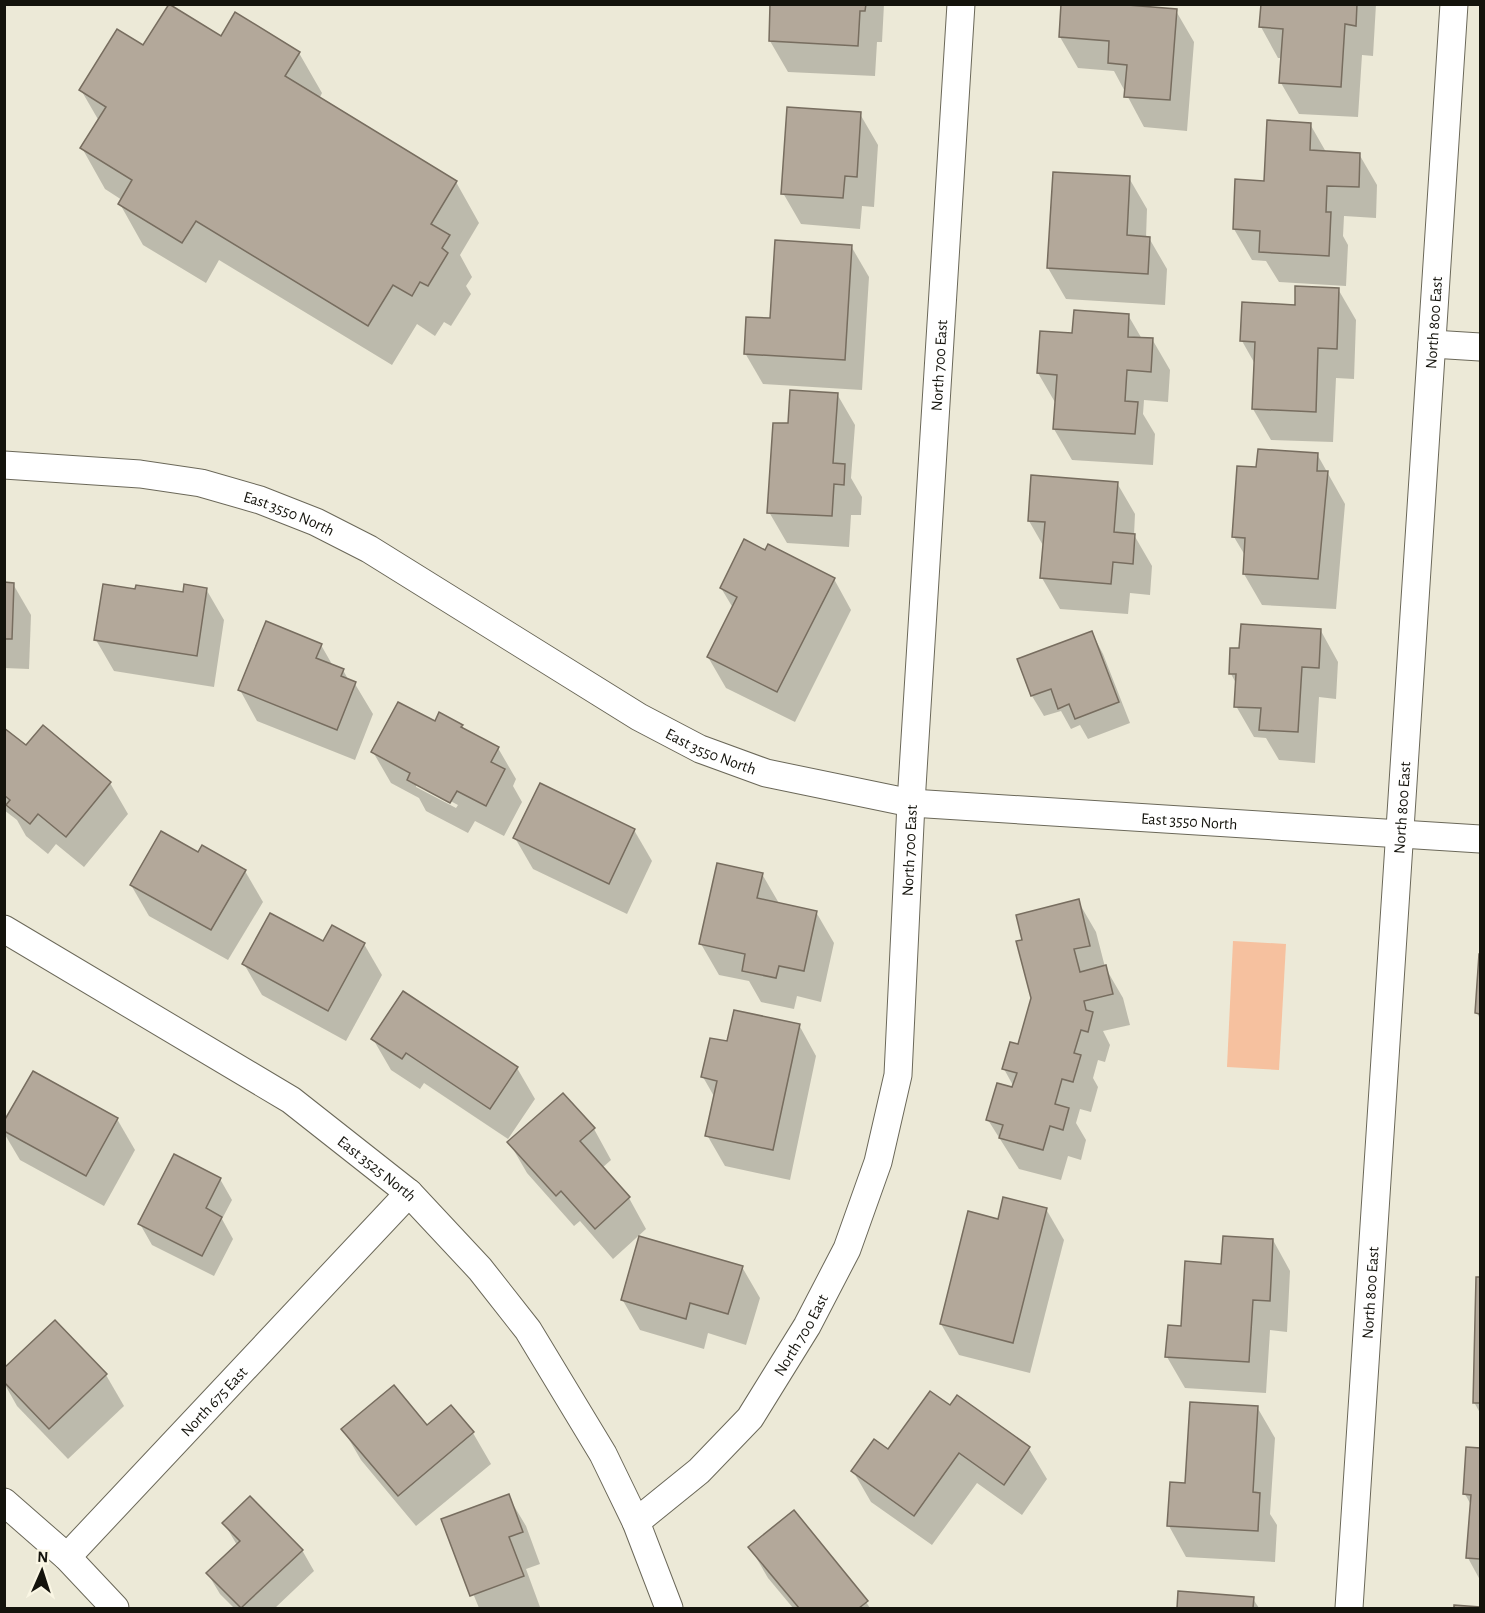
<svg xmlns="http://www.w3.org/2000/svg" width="1485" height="1613" font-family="'Alegreya Sans',sans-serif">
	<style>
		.green { fill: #f6c19f }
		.shadow { fill: #0003; fill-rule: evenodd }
		.building { fill: #b3a89a; stroke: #776d5f; stroke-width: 1.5 }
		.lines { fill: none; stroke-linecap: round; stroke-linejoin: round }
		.minor-casing { stroke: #6b6859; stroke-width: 29 }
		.minor { stroke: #fff; stroke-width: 27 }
		.labels { text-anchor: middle; stroke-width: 6; stroke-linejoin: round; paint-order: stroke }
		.street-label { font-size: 16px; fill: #14130c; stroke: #faf6e4 }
	</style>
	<rect width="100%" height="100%" fill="#ece9d7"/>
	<path class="green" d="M 1233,941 L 1286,944 L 1279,1070 L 1227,1067 Z"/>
	<g class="shadow">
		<path d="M 772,4 L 884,4 L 882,42 L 877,42 L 875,76 L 788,72 L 770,41 Z"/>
		<path d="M 1262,4 L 1376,4 L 1373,56 L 1362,55 L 1358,117 L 1299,114 L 1281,83 L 1283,58 L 1278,58 L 1261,27 Z"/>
		<path d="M 1176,11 L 1194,42 L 1187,131 L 1144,127 L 1114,71 L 1078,68 L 1060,37 Z"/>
		<path d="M 221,38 L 299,53 L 322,93 L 319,99 L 456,182 L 479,223 L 460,255 L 472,277 L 466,286 L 471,294 L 451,326 L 444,322 L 435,336 L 417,324 L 392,365 L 219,260 L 206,283 L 143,245 L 120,204 L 122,200 L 105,189 L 82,148 L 99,121 L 81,90 L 144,47 Z"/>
		<path d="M 860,114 L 878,145 L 874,207 L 862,206 L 860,229 L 801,224 L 783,193 Z"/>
		<path d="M 1310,124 L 1326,152 L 1359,154 L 1377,185 L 1376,218 L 1344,216 L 1343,236 L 1348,245 L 1346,286 L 1279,282 L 1266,261 L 1252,260 L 1234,229 Z"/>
		<path d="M 1129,178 L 1147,209 L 1146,238 L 1149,238 L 1167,269 L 1165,305 L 1066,299 L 1048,268 Z"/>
		<path d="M 851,246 L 869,277 L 862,390 L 763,384 L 745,353 L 771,320 Z"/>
		<path d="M 1338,289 L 1356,320 L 1354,379 L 1336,378 L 1333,442 L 1271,440 L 1253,409 L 1255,364 L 1242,341 L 1296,306 Z"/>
		<path d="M 1128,315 L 1142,339 L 1152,339 L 1170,370 L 1168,402 L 1144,400 L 1143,414 L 1155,434 L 1153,465 L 1072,460 L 1054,429 L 1056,404 L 1038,373 L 1074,335 Z"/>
		<path d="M 837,394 L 855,425 L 851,478 L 862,497 L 861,515 L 851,515 L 849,547 L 787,543 L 769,512 L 790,425 Z"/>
		<path d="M 1317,454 L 1345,504 L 1336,609 L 1262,605 L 1244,574 L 1246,557 L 1234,537 L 1258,469 Z"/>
		<path d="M 1117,483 L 1135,514 L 1134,535 L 1152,566 L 1150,595 L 1130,593 L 1128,614 L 1060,609 L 1042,578 L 1044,547 L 1029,521 Z"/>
		<path d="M 766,552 L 834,579 L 851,610 L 795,722 L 726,688 L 708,657 L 733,608 L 721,588 Z"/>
		<path d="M 4,584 L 13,584 L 31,615 L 29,669 L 4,668 Z"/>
		<path d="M 206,589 L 224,620 L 214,687 L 114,671 L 96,640 L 136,590 L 184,594 Z"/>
		<path d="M 1321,631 L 1338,662 L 1336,699 L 1319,697 L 1315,763 L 1279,760 L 1266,738 L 1254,737 L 1236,706 L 1237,685 L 1231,674 L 1241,650 Z"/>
		<path d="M 1092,633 L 1103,654 L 1130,723 L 1088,739 L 1080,725 L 1071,729 L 1061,711 L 1044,716 L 1032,696 L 1019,660 Z"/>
		<path d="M 321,645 L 333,666 L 343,670 L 349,681 L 355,684 L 373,714 L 355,760 L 257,721 L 240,690 Z"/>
		<path d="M 435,723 L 462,726 L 464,731 L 498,748 L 516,779 L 513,786 L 522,802 L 504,836 L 475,821 L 468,833 L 426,811 L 419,798 L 391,783 L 373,752 ZM 416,783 L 458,805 L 456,808 L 416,787 Z"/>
		<path d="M 43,727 L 110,783 L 128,814 L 84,867 L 56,844 L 48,854 L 26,836 L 17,820 L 4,810 L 4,730 L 26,748 Z"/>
		<path d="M 634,830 L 652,861 L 627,914 L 533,869 L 515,838 Z"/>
		<path d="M 199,854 L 245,871 L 263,902 L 228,960 L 149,916 L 131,885 Z"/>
		<path d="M 762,874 L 780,905 L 816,912 L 834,943 L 821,1002 L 797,996 L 794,1009 L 761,1002 L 749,981 L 719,975 L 701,944 Z"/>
		<path d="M 1078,901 L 1096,932 L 1105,967 L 1123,998 L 1130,1025 L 1103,1031 L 1110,1045 L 1105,1062 L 1098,1060 L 1093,1078 L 1098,1087 L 1091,1112 L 1080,1109 L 1076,1123 L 1086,1140 L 1081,1160 L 1068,1156 L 1061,1180 L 1019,1169 L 988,1120 L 1015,1089 L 1004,1069 L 1019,1046 L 1032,998 L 1024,941 Z"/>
		<path d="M 323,944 L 364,944 L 382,975 L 346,1041 L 262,995 L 244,964 Z"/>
		<path d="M 1480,956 L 1480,1019 L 1477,1013 Z"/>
		<path d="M 799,1025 L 816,1056 L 790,1180 L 725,1166 L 707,1135 L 715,1098 L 703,1077 L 728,1043 Z"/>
		<path d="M 373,1039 L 517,1068 L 535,1099 L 508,1139 L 424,1083 L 420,1089 L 391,1070 Z"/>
		<path d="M 117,1119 L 135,1150 L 104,1206 L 20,1160 L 4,1133 L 4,1124 Z"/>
		<path d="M 594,1129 L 611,1160 L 602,1168 L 629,1198 L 646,1229 L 613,1259 L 580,1221 L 574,1226 L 527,1173 L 509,1142 Z"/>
		<path d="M 220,1179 L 232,1200 L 222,1219 L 233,1239 L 214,1276 L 152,1245 L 140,1224 Z"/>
		<path d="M 1046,1209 L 1064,1240 L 1030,1373 L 959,1355 L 941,1324 L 999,1221 Z"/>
		<path d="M 1273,1240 L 1290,1271 L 1287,1332 L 1270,1330 L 1266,1393 L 1185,1388 L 1167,1357 L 1183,1328 L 1222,1265 Z"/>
		<path d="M 742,1267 L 760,1298 L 746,1345 L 708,1333 L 704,1349 L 640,1330 L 622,1299 Z"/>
		<path d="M 1478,1279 L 1480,1279 L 1480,1413 L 1474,1402 Z"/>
		<path d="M 55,1322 L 106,1375 L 124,1406 L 68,1459 L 17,1406 L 4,1383 L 4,1370 Z"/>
		<path d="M 957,1397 L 1029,1449 L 1047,1479 L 1022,1515 L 977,1483 L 932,1545 L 871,1502 L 853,1471 L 889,1451 L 950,1407 Z"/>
		<path d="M 451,1407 L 473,1433 L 491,1464 L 416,1526 L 361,1460 L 343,1429 L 427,1427 Z"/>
		<path d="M 1257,1407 L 1275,1438 L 1270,1514 L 1277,1525 L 1275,1562 L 1186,1557 L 1169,1526 L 1186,1484 Z"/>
		<path d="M 1468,1448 L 1480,1449 L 1480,1580 L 1468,1558 L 1471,1505 L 1465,1494 Z"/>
		<path d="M 508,1496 L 526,1526 L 540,1564 L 526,1569 L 540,1607 L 479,1608 L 443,1520 Z"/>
		<path d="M 224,1523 L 302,1550 L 314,1571 L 275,1608 L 234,1608 L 220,1594 L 208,1574 L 237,1545 Z"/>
		<path d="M 750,1547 L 866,1602 L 870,1608 L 793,1608 L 768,1578 Z"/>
		<path d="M 1180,1593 L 1253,1599 L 1259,1608 L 1179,1608 Z"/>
	</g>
	<g class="building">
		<path d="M 169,4 L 221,36 L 235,12 L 300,52 L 285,76 L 457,181 L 431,224 L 450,235 L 442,248 L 448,253 L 428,286 L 420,282 L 412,296 L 393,285 L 368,326 L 196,221 L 182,243 L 118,204 L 132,180 L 80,148 L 106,107 L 79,90 L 117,29 L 143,45 Z"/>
		<path d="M 770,4 L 866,4 L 865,11 L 860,11 L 858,46 L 769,41 Z"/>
		<path d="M 1061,4 L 1115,4 L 1177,9 L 1170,100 L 1124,97 L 1127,65 L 1108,63 L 1109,41 L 1059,37 Z"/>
		<path d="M 1261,4 L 1357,4 L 1356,26 L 1345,24 L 1341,87 L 1279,83 L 1283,29 L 1259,27 Z"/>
		<path d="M 787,107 L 861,112 L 857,177 L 845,176 L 843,198 L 781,194 Z"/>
		<path d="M 1267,120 L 1311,123 L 1310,150 L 1360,153 L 1359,187 L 1327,186 L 1326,212 L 1331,212 L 1329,256 L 1259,252 L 1260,231 L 1233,229 L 1235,179 L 1264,181 Z"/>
		<path d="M 1053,172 L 1130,176 L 1127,235 L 1150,237 L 1148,274 L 1047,268 Z"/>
		<path d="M 775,240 L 852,245 L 845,360 L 744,354 L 746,317 L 770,318 Z"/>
		<path d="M 1295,286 L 1339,288 L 1337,349 L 1318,348 L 1316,412 L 1252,409 L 1255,342 L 1240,341 L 1242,302 L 1295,305 Z"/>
		<path d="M 1074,310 L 1129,314 L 1128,337 L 1153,338 L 1151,372 L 1127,370 L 1125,401 L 1138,402 L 1135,434 L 1053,429 L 1057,375 L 1037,373 L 1040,331 L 1072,333 Z"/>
		<path d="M 790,390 L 838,393 L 833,463 L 845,464 L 844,485 L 834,484 L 832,516 L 767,513 L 773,423 L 788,423 Z"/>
		<path d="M 1258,449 L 1318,453 L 1317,471 L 1328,471 L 1318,579 L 1243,574 L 1245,538 L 1232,537 L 1237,466 L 1256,467 Z"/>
		<path d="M 1031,475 L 1118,482 L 1114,532 L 1135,534 L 1133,564 L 1113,562 L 1111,584 L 1040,578 L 1045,522 L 1028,521 Z"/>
		<path d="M 744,539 L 765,550 L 768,544 L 835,578 L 777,692 L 707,657 L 737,597 L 720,588 Z"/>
		<path d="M 4,582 L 14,583 L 12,639 L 4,639 Z"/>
		<path d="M 103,584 L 135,589 L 136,585 L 183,592 L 184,584 L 207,588 L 197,656 L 94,640 Z"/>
		<path d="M 266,621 L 322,644 L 316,658 L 344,669 L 341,676 L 356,682 L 337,730 L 238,690 Z"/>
		<path d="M 1241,624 L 1321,629 L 1319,668 L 1302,667 L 1298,732 L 1259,730 L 1261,708 L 1234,707 L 1236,674 L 1229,674 L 1230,648 L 1239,648 Z"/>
		<path d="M 1092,631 L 1119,702 L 1075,719 L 1069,704 L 1058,709 L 1051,689 L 1031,696 L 1017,659 Z"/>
		<path d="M 398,702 L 435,721 L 439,712 L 463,725 L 461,727 L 499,747 L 491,762 L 505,769 L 486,806 L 457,791 L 450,803 L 407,780 L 410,773 L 371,752 Z"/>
		<path d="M 43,725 L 111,782 L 66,837 L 38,814 L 30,824 L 6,805 L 10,800 L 4,795 L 4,728 L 26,745 Z"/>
		<path d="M 540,783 L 635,829 L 609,884 L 513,838 Z"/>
		<path d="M 161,831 L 198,852 L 202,845 L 246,870 L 211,930 L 130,885 Z"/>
		<path d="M 717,863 L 763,873 L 757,898 L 817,911 L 804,971 L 779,966 L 776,978 L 742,971 L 745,954 L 699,944 Z"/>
		<path d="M 1079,899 L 1090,946 L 1074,949 L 1080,972 L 1106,965 L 1113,994 L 1084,1001 L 1086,1010 L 1093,1012 L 1088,1032 L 1081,1030 L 1074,1053 L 1081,1055 L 1073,1082 L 1062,1079 L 1055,1104 L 1069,1108 L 1063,1130 L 1050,1126 L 1043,1150 L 999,1138 L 1003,1125 L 986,1120 L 997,1083 L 1012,1087 L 1017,1073 L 1002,1069 L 1010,1042 L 1018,1044 L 1031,998 L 1016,941 L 1022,940 L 1016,915 Z"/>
		<path d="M 270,913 L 323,941 L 332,925 L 365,943 L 328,1011 L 242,964 Z"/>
		<path d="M 1479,954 L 1480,954 L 1480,1014 L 1475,1013 Z"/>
		<path d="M 403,991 L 518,1067 L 490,1109 L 406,1053 L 402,1059 L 371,1039 Z"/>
		<path d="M 734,1010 L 800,1024 L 773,1150 L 705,1136 L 717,1081 L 701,1077 L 710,1038 L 727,1041 Z"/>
		<path d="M 33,1071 L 118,1118 L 86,1176 L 4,1131 L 4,1121 Z"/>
		<path d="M 563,1093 L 595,1128 L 580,1141 L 630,1197 L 595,1229 L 561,1191 L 556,1196 L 507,1142 Z"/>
		<path d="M 174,1154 L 221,1178 L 206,1208 L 222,1217 L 202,1256 L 138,1224 Z"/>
		<path d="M 1003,1197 L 1047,1208 L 1013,1343 L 940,1324 L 968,1211 L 998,1219 Z"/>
		<path d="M 639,1236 L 743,1266 L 728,1314 L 690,1303 L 686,1319 L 621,1300 Z"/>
		<path d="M 1223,1236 L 1273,1239 L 1270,1301 L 1253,1300 L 1249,1362 L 1165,1357 L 1168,1325 L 1181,1326 L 1185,1261 L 1221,1264 Z"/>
		<path d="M 1476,1277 L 1480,1277 L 1480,1403 L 1473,1403 Z"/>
		<path d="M 55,1320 L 107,1374 L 49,1429 L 4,1382 L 4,1368 Z"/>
		<path d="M 394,1385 L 427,1425 L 451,1405 L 474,1432 L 398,1496 L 341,1429 Z"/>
		<path d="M 930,1391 L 950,1405 L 957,1395 L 1030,1447 L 1004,1485 L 959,1453 L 914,1516 L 851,1471 L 874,1439 L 888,1449 Z"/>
		<path d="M 1190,1402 L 1258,1406 L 1253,1492 L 1260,1493 L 1258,1531 L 1167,1526 L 1170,1482 L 1185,1483 Z"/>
		<path d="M 1466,1447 L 1480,1448 L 1480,1559 L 1466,1558 L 1471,1495 L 1463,1494 Z"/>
		<path d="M 509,1494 L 523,1532 L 509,1537 L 524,1576 L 470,1596 L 441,1519 Z"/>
		<path d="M 250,1496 L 303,1550 L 241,1608 L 206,1573 L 240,1541 L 222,1523 Z"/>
		<path d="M 794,1510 L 868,1601 L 859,1608 L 799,1608 L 748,1547 Z"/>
		<path d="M 1178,1591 L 1254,1597 L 1253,1608 L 1177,1608 Z"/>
		<path d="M 1454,1605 L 1480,1607 L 1480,1608 L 1454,1608 Z"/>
	</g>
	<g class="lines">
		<defs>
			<g id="minor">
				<path d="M 1432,344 L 1480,347"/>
				<path id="s1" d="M 4,465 L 140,474 L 201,483 L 260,500 L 316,522 L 369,549 L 639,717 L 700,749 L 766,773 L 911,803 L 1480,839"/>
				<path id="s2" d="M 4,929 L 291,1100 L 409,1193 L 480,1269 L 528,1330 L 603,1454 L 636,1522 L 669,1608"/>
				<path d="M 4,1502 L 67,1557 L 115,1608"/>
				<path id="s3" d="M 636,1522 L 699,1471 L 750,1418 L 807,1326 L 847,1249 L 878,1162 L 898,1075 L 911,803 L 961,4"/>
				<path id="s4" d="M 67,1557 L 409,1193"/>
				<path id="s5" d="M 1349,1608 L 1454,4"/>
			</g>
		</defs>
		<use href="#minor" class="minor-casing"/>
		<use href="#minor" class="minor"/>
	</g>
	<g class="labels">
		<g class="street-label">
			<text dy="6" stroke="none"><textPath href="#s5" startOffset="1288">North 800 East</textPath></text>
			<text dy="6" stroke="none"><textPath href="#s3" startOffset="1242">North 700 East</textPath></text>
			<text dy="6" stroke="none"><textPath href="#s1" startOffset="291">East 3550 North</textPath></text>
			<text dy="6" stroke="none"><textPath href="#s1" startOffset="777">East 3550 North</textPath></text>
			<text dy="6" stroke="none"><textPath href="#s5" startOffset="802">North 800 East</textPath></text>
			<text dy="6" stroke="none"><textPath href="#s1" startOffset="1263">East 3550 North</textPath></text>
			<text dy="6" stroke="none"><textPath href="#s3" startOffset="756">North 700 East</textPath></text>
			<text dy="6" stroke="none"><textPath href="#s2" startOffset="444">East 3525 North</textPath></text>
			<text dy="6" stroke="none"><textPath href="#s5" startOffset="316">North 800 East</textPath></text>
			<text dy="6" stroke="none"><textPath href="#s3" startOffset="252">North 700 East</textPath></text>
			<text dy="6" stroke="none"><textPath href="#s4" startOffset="214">North 675 East</textPath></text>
		</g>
	</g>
	<rect width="1485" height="1613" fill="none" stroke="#14130c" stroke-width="12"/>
	<g transform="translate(42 1571) rotate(3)" stroke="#faf6e4" stroke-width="4.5" paint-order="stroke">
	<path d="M0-4.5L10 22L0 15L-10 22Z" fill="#14130c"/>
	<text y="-9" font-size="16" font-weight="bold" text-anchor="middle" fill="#14130c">N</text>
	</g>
</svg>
